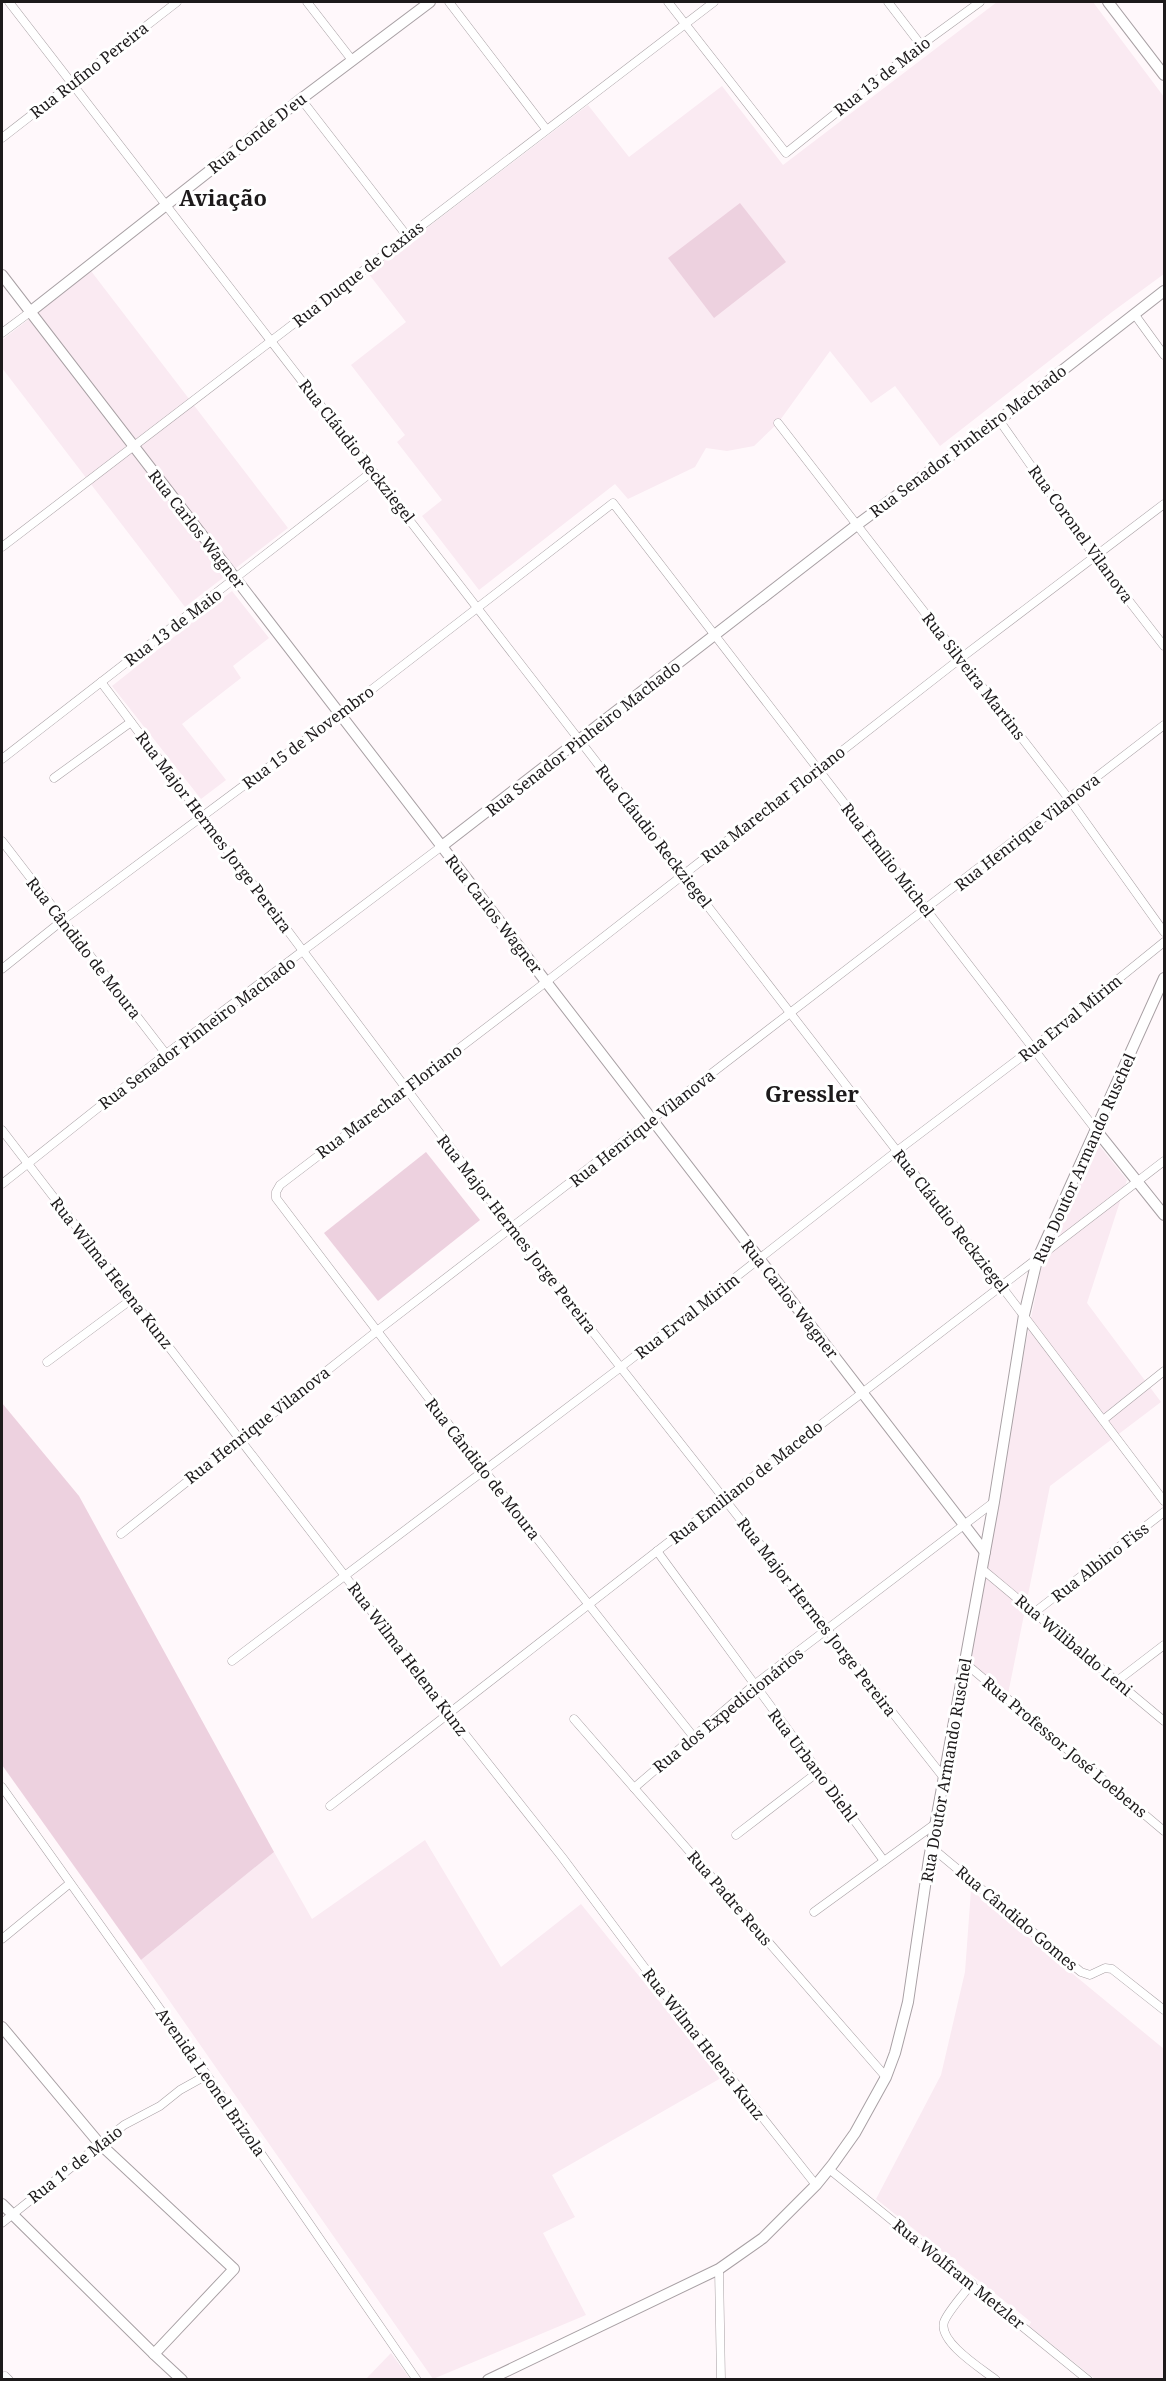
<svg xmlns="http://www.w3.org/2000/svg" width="1166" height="2381" font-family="'Noto Serif',serif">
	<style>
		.built { fill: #faeaf2 }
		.green { fill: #edd1df }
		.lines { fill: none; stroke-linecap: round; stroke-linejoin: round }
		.street-casing { stroke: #a8a0a4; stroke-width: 9 }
		.secondary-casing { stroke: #a8a0a4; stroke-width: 12 }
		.street { stroke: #fff; stroke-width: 8 }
		.secondary { stroke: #fff; stroke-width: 10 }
		.labels { text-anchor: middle; stroke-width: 6; stroke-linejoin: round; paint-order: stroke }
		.street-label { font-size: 16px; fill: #1d1a1b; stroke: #fff }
		.district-label { font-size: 22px; font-weight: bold; fill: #1d1a1b; stroke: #fff }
	</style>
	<rect width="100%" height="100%" fill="#fff8fb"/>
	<g class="built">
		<path d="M 997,2 L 1093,2 L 1164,97 L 1164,274 L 1112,312 L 940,446 L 895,386 L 871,403 L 830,351 L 778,423 L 754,446 L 727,451 L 706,448 L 695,467 L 628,499 L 615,484 L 479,590 L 422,516 L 442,500 L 397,442 L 405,435 L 351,365 L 406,322 L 368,273 L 588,105 L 629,157 L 722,86 L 783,165 Z"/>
		<path d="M 91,271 L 288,528 L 185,607 L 2,368 L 2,340 Z"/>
		<path d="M 232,591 L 269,638 L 233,666 L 241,678 L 182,724 L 226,780 L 201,799 L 112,686 Z"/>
		<path d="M 1098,1144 L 1127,1180 L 1087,1303 L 1161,1402 L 1050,1486 L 1008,1694 L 970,1663 L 1025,1347 L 1041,1269 L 1058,1227 Z"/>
		<path d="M 425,1840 L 501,1967 L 581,1904 L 721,2078 L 552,2175 L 575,2217 L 543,2233 L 586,2315 L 433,2379 L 141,1960 L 274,1852 L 312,1919 Z"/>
		<path d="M 971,1890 L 1164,2049 L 1164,2379 L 1095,2379 L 1029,2326 L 1031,2322 L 876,2199 L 941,2075 L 965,1972 Z"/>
		<path d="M 391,2353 L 410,2379 L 366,2379 Z"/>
	</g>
	<g class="green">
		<path d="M 740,203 L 786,262 L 714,318 L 668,258 Z"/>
		<path d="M 426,1152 L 480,1220 L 378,1301 L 324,1233 Z"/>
		<path d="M 2,1403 L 79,1496 L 274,1852 L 141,1960 L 2,1765 Z"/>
	</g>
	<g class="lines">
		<defs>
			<g id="street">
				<path d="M 9,2 L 1002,1287 L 1164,1501"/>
				<path d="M 307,2 L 352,60"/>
				<path d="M 449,2 L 546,129"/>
				<path d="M 668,2 L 786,153 L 921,45 L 980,2"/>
				<path d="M 888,2 L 921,45"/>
				<path d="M 301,99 L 407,236"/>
				<path d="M 2,138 L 177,2"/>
				<path d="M 1135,315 L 1164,355"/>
				<path d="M 2,333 L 30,312"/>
				<path d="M 999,420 L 1095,557 L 1164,646"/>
				<path d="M 778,423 L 1069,799 L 1164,932"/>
				<path d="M 2,547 L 714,2"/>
				<path d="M 101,682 L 511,1228 L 944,1778"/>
				<path d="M 2,759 L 373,471"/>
				<path d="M 54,778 L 131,722"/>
				<path d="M 2,841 L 166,1054"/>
				<path d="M 2,969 L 63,920 L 340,714 L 613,503 L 1096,1130"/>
				<path d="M 2,1130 L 345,1576 L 449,1714 L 562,1857 L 656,1983 L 816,2185"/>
				<path d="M 2,1184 L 166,1054 L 442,846"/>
				<path d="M 47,1362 L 132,1299"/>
				<path d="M 1103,1420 L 1164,1371"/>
				<path d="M 121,1534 L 377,1331 L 1164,725"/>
				<path d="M 657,1551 L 884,1861"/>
				<path d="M 982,1569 L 1164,1721"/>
				<path d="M 1035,1612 L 1164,1512"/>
				<path d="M 232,1661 L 621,1367 L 897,1151 L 1033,1048 L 1164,942"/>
				<path d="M 965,1663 L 1164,1831"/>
				<path d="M 1117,1681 L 1164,1645"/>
				<path d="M 574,1719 L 886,2077"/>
				<path d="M 693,1736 C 551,1559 413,1379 276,1198 L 276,1192 L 280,1185 L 546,982 L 961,658 L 1164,504"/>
				<path d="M 2,1787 L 207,2075 L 417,2380"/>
				<path d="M 634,1788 L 754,1685 L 994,1502"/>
				<path d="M 330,1806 L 724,1499 L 1164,1161"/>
				<path d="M 736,1835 L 818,1772"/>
				<path d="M 931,1847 L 1081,1972 L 1090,1975 L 1105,1968 L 1112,1969 L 1164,2010"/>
				<path d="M 814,1912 L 935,1824"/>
				<path d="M 2,1939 L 69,1884"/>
				<path d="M 829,2169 L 1088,2380"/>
				<path d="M 2,2223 L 124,2125 L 160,2106 L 180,2090 L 207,2075"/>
				<path d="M 719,2269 L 721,2380"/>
				<path d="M 972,2283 C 965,2293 948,2311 944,2322 C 938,2342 982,2369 996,2380"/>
				<path d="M 5,2376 L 9,2380"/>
			</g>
			<g id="secondary">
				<path d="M 1108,2 L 1164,75"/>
				<path d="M 2,275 L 985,1552"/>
				<path d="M 30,312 L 301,99 L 430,2"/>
				<path d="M 442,846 L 858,524 L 999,420 L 1164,291"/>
				<path d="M 1096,1130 L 1164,1215"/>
				<path d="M 2,2027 L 99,2143 L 234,2269 L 154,2354"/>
				<path d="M 2,2204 L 154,2354 L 182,2380"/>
				<path d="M 488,2380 L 719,2269 L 763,2238 L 816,2185 L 833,2164 L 855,2133 L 886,2077 L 895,2053 L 908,2002 L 929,1859 L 994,1502 L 1024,1315 L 1037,1260 L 1164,978"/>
			</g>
		</defs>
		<use href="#street" class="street-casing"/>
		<use href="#secondary" class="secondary-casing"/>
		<use href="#street" class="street"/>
		<use href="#secondary" class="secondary"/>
	</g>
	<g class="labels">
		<g class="street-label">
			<text transform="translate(89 70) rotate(-38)" y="6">Rua Rufino Pereira</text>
			<text transform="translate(882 76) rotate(-38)" y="6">Rua 13 de Maio</text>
			<text transform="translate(257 133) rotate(-38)" y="6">Rua Conde D'eu</text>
			<text transform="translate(358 274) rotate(-38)" y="6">Rua Duque de Caxias</text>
			<text transform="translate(968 441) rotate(-37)" y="6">Rua Senador Pinheiro Machado</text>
			<text transform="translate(357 451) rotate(52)" y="6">Rua Cláudio Reckziegel</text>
			<text transform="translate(197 529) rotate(52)" y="6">Rua Carlos Wagner</text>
			<text transform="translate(1081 534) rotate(54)" y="6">Rua Coronel Vilanova</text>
			<text transform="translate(173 627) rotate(-37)" y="6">Rua 13 de Maio</text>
			<text transform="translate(974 676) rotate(52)" y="6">Rua Silveira Martins</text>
			<text transform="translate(308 737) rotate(-37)" y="6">Rua 15 de Novembro</text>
			<text transform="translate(583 738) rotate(-38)" y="6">Rua Senador Pinheiro Machado</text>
			<text transform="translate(773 804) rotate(-38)" y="6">Rua Marechar Floriano</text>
			<text transform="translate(214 832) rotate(53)" y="6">Rua Major Hermes Jorge Pereira</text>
			<text transform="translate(1027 832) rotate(-38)" y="6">Rua Henrique Vilanova</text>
			<text transform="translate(654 836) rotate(52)" y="6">Rua Cláudio Reckziegel</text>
			<text transform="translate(888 860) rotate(52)" y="6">Rua Emílio Michel</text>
			<text transform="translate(494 914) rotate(52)" y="6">Rua Carlos Wagner</text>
			<text transform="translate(84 948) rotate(52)" y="6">Rua Cândido de Moura</text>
			<text transform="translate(1070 1018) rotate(-39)" y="6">Rua Erval Mirim</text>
			<text transform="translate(197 1033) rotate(-37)" y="6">Rua Senador Pinheiro Machado</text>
			<text transform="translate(389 1101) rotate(-37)" y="6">Rua Marechar Floriano</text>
			<text transform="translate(642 1128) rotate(-38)" y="6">Rua Henrique Vilanova</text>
			<text transform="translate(1084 1158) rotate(-66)" y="6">Rua Doutor Armando Ruschel</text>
			<text transform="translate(951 1221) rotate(52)" y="6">Rua Cláudio Reckziegel</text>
			<text transform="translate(517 1234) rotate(52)" y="6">Rua Major Hermes Jorge Pereira</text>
			<text transform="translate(112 1273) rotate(52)" y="6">Rua Wilma Helena Kunz</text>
			<text transform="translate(790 1299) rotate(52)" y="6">Rua Carlos Wagner</text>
			<text transform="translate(687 1316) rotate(-38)" y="6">Rua Erval Mirim</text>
			<text transform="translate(257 1425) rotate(-38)" y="6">Rua Henrique Vilanova</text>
			<text transform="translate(483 1469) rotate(52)" y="6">Rua Cândido de Moura</text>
			<text transform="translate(746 1482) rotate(-38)" y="6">Rua Emiliano de Macedo</text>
			<text transform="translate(1100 1562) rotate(-38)" y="6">Rua Albino Fiss</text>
			<text transform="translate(817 1617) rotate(52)" y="6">Rua Major Hermes Jorge Pereira</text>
			<text transform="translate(1074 1645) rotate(40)" y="6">Rua Wilibaldo Leni</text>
			<text transform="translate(408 1659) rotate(53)" y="6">Rua Wilma Helena Kunz</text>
			<text transform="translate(728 1710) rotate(-39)" y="6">Rua dos Expedicionários</text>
			<text transform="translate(1065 1747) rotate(40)" y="6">Rua Professor José Loebens</text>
			<text transform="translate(813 1765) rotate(53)" y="6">Rua Urbano Diehl</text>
			<text transform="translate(946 1770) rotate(-80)" y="6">Rua Doutor Armando Ruschel</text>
			<text transform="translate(730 1898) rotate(49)" y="6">Rua Padre Reus</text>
			<text transform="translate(1017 1918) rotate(40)" y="6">Rua Cândido Gomes</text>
			<text transform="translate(704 2044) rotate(52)" y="6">Rua Wilma Helena Kunz</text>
			<text transform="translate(211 2082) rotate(55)" y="6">Avenida Leonel Brizola</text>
			<text transform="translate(75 2164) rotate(-38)" y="6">Rua 1º de Maio</text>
			<text transform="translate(959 2274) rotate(39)" y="6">Rua Wolfram Metzler</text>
		</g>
		<g class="district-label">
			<text x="223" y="206">Aviação</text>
			<text x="812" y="1102">Gressler</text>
		</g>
	</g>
	<rect width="1166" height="2381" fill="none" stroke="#1d1a1b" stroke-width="6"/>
</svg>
